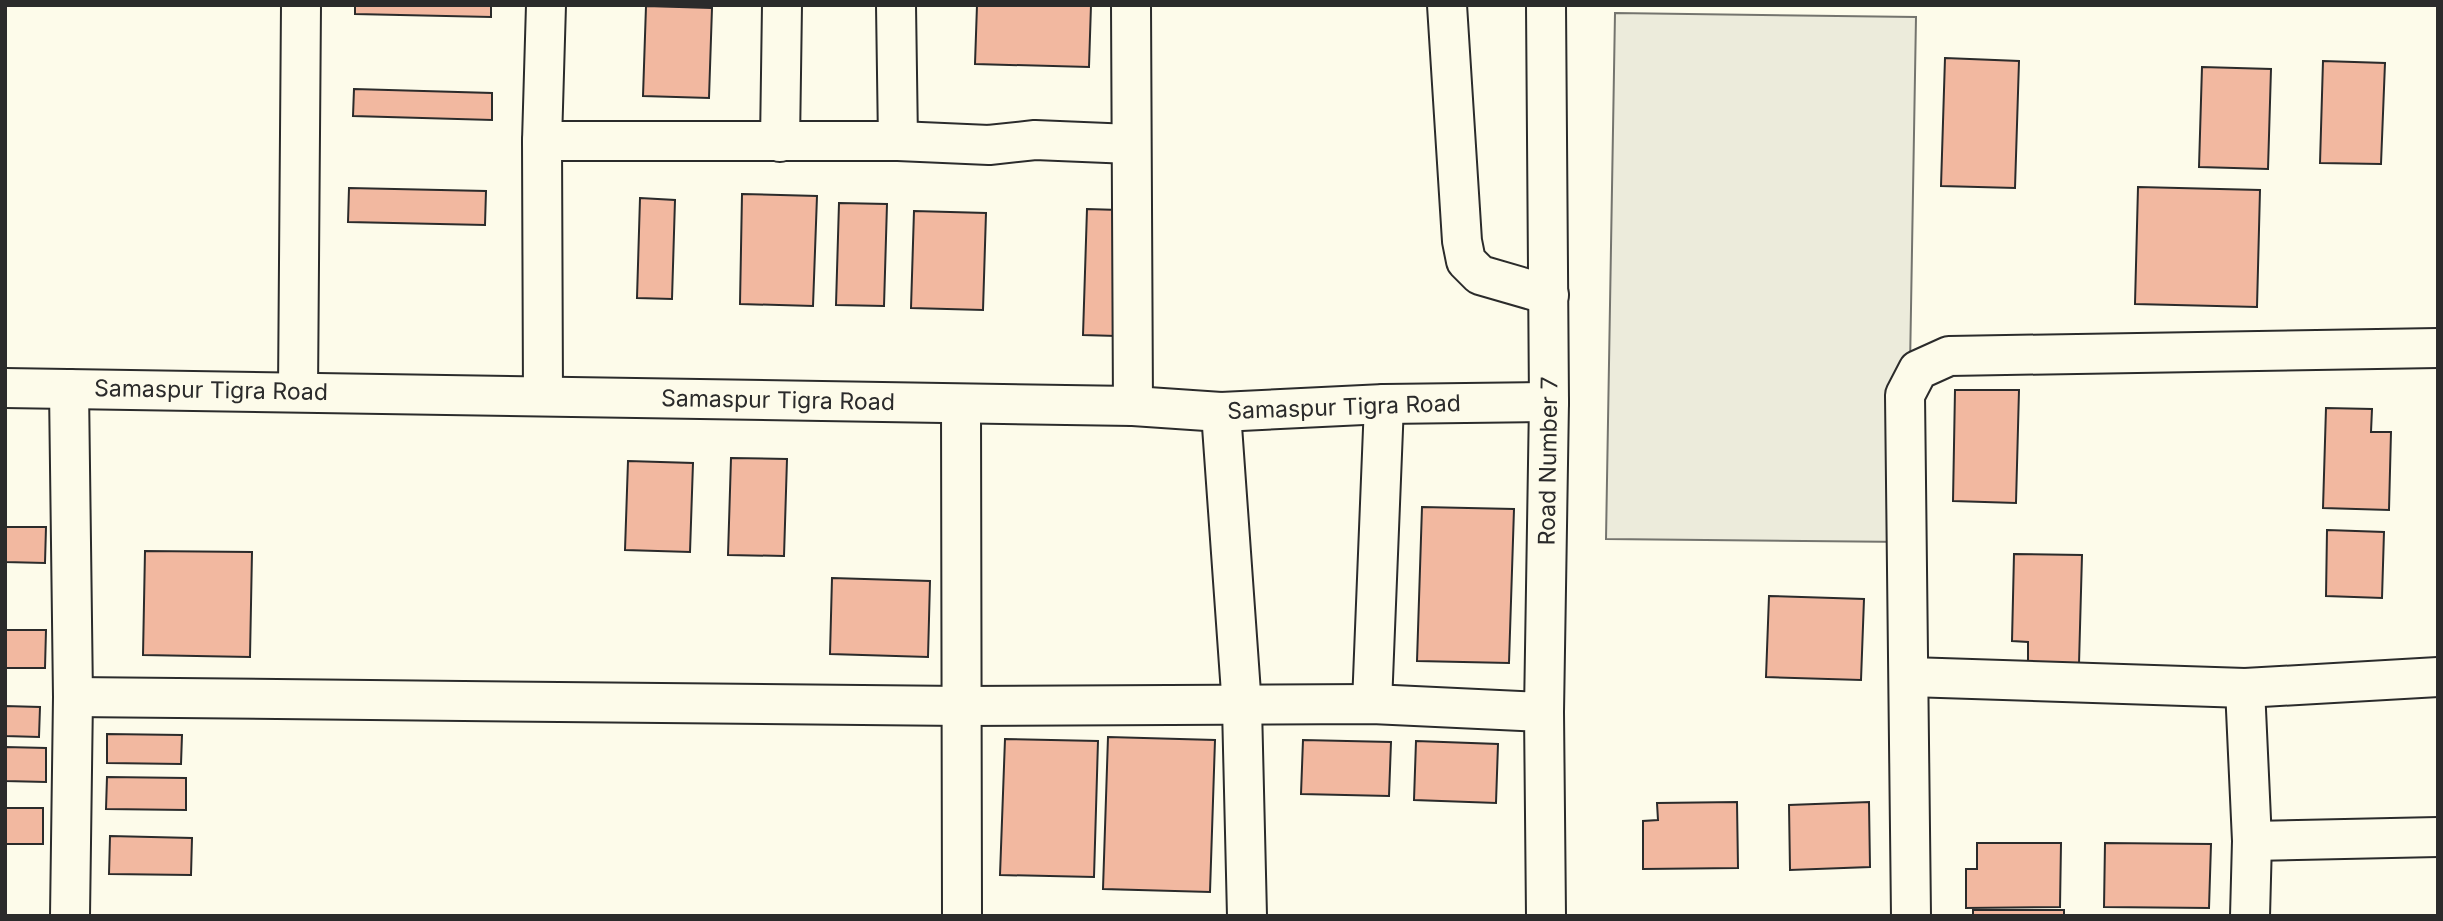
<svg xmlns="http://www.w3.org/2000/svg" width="2443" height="921" font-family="Inter,sans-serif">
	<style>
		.green { fill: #ecebdb; stroke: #74746e; stroke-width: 2 }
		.building { fill: #f2b8a0; stroke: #2b2b2b; stroke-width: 2 }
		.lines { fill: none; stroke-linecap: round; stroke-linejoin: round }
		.minor-casing { stroke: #2b2b2b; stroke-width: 42 }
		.minor { stroke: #fdfbea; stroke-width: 38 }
		.labels { text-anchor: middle; stroke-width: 5; stroke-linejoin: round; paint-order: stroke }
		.street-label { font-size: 23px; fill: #2b2b2b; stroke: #fdfbea }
	</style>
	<rect width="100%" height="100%" fill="#fdfbea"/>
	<path class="green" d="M 1615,13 L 1916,17 L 1907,542 L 1606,539 Z"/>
	<g class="building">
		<path d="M 355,5 L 491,5 L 491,17 L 355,14 Z"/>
		<path d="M 977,5 L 1091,5 L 1089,67 L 975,64 Z"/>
		<path d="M 646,6 L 712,8 L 709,98 L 643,96 Z"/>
		<path d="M 1945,58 L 2019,61 L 2015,188 L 1941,186 Z"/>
		<path d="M 2323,61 L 2385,63 L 2381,164 L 2320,163 Z"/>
		<path d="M 2202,67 L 2271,69 L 2268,169 L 2199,167 Z"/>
		<path d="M 354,89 L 492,93 L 492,120 L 353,116 Z"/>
		<path d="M 2138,187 L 2260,190 L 2257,307 L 2135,304 Z"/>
		<path d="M 349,188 L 486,191 L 485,225 L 348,222 Z"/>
		<path d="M 742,194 L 817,196 L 813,306 L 740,304 Z"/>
		<path d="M 640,198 L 675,200 L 672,299 L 637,298 Z"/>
		<path d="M 839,203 L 887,204 L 884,306 L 836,305 Z"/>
		<path d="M 1087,209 L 1119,210 L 1116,336 L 1083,335 Z"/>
		<path d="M 914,211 L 986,213 L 983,310 L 911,308 Z"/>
		<path d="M 1955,390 L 2019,390 L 2016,503 L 1953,501 Z"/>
		<path d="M 2326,408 L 2372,409 L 2371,432 L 2391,432 L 2389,510 L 2323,508 Z"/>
		<path d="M 731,458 L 787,459 L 784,556 L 728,555 Z"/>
		<path d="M 628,461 L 693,463 L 690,552 L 625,550 Z"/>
		<path d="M 1422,507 L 1514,509 L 1509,663 L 1417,661 Z"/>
		<path d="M 5,527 L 46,527 L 45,563 L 5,562 Z"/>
		<path d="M 2327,530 L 2384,532 L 2382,598 L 2326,596 Z"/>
		<path d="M 145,551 L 252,552 L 250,657 L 143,655 Z"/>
		<path d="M 2014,554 L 2082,555 L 2079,664 L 2028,662 L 2028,642 L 2012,641 Z"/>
		<path d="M 832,578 L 930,581 L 928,657 L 830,654 Z"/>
		<path d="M 1769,596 L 1864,599 L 1861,680 L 1766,677 Z"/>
		<path d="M 5,630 L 46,630 L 45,668 L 5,668 Z"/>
		<path d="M 5,706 L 40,707 L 39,737 L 5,736 Z"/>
		<path d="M 107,734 L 182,735 L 181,764 L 107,763 Z"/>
		<path d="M 1108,737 L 1215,740 L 1210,892 L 1103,889 Z"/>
		<path d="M 1005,739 L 1098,741 L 1094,877 L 1000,875 Z"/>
		<path d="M 1303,740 L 1391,742 L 1389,796 L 1301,794 Z"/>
		<path d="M 1416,741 L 1498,744 L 1496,803 L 1414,800 Z"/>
		<path d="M 5,747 L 46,748 L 46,782 L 5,781 Z"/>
		<path d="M 107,777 L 186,778 L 186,810 L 106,809 Z"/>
		<path d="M 1737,802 L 1738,868 L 1643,869 L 1643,821 L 1658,820 L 1657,803 Z"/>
		<path d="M 1869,802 L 1870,867 L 1790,870 L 1789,805 Z"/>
		<rect x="5" y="808" width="38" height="36"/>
		<path d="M 110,836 L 192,838 L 191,875 L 109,874 Z"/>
		<path d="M 1977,843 L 2061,843 L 2060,907 L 1966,908 L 1966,869 L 1977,869 Z"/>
		<path d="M 2105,843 L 2211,844 L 2209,908 L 2104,907 Z"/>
		<rect x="1973" y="910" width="91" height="6"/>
	</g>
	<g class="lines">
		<defs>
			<g id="minor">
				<path d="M 896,5 L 898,141"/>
				<path d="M 1131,5 L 1133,406"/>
				<path d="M 1447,5 L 1462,241 L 1466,261 L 1480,275 L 1549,295"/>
				<path d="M 542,141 L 898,141 L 989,145 L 1035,140 L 1131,144"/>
				<path d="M 780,142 L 782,5"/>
				<path d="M 5,388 L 1133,406 L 1221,412 L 1384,404 L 1549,402"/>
				<path d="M 69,389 L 73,697 L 70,916"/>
				<path d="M 298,392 L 301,5"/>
				<path d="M 543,395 L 542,141 L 546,5"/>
				<path d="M 961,404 L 962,916"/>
				<path d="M 1221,412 L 1242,707 L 1247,916"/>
				<path d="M 1910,677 L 2245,688 L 2438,677"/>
				<path d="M 2245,688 L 2252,841 L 2250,916"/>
				<path d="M 73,697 L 962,706 L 1372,704 L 1544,712"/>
				<path d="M 1372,704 L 1384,404"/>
				<path d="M 2252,841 L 2438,837"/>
				<path d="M 1546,916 L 1544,712 L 1549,402 L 1546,5"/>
				<path d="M 1911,916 L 1905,395 L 1918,370 L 1949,356 L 2438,348"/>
			</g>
		</defs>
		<use href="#minor" class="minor-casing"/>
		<use href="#minor" class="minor"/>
	</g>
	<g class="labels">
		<g class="street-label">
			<text transform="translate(211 390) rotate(1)" y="8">Samaspur Tigra Road</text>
			<text transform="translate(778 400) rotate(1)" y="8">Samaspur Tigra Road</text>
			<text transform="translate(1344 407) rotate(-2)" y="8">Samaspur Tigra Road</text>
			<text transform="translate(1548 461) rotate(-89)" y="8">Road Number 7</text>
		</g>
	</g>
	<rect width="2443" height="921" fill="none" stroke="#2b2b2b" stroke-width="14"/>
</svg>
